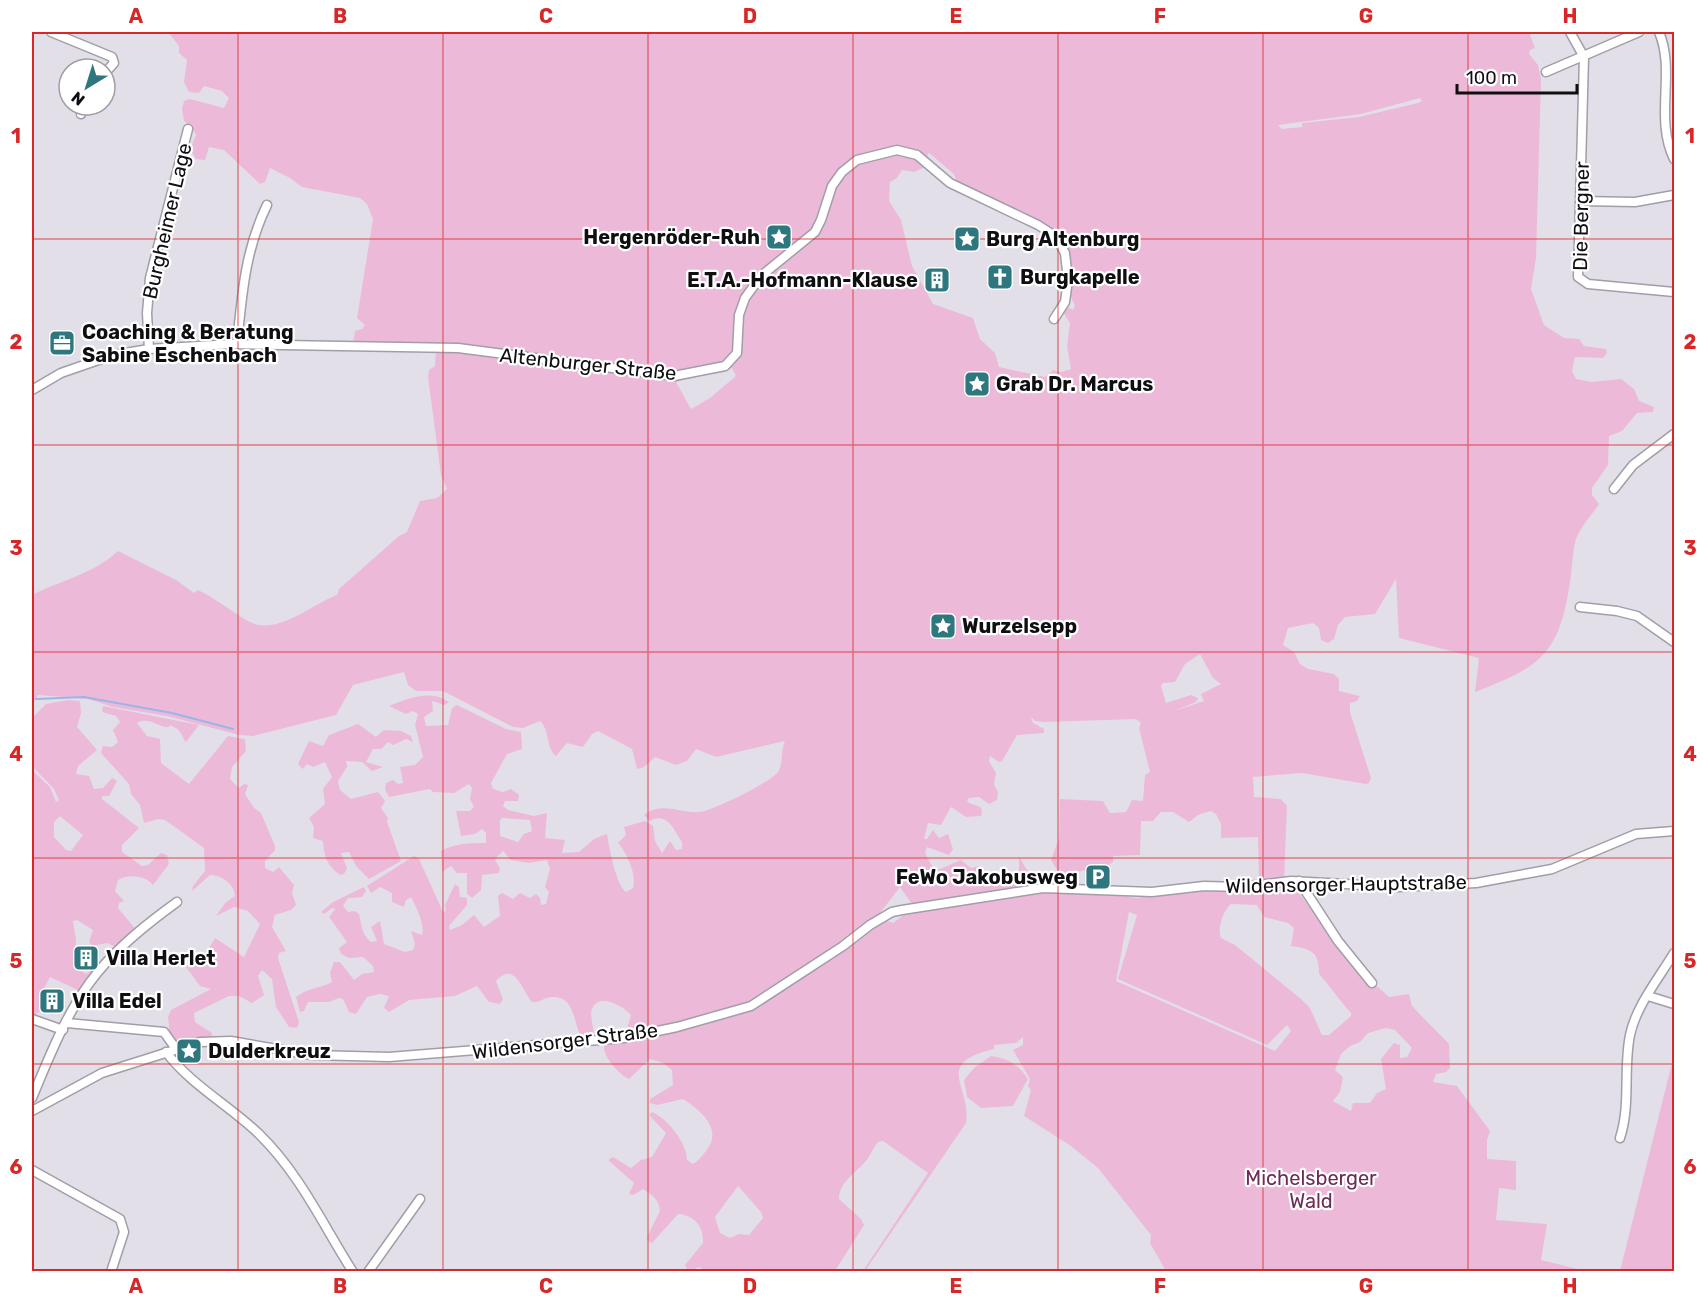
<svg xmlns="http://www.w3.org/2000/svg" width="1706" height="1303" font-family="Rubik,sans-serif">
	<style>
		.green { fill: #ecbad8; fill-rule: evenodd }
		.lines { fill: none; stroke-linecap: round; stroke-linejoin: round }
		.stream { stroke: #9ab5e9; stroke-width: 2 }
		.minor-casing { stroke: #a19ea7; stroke-width: 11 }
		.minor { stroke: #fff; stroke-width: 8 }
		.grid { fill: none; stroke: #d62828; stroke-width: 1.5; stroke-opacity: 0.55 }
		.labels { text-anchor: middle; stroke-width: 4.5; stroke-linejoin: round; paint-order: stroke }
		.street-label { font-size: 20px; fill: #0f0e11; stroke: #fff }
		.poi-label { font-size: 20px; font-weight: bold; fill: #0f0e11; stroke: #fff; text-anchor: start }
		.park-label { font-size: 20px; fill: #6d2b58; stroke: #fff }
		.neatline { fill: none; stroke: #d62828; stroke-width: 2 }
		.grid-label { font-size: 20px; text-anchor: middle; font-weight: bold; fill: #d62828 }
	</style>
	<rect width="100%" height="100%" fill="#e3dfe9"/>
	<g class="green">
		<path d="M 168,32 L 1529,32 L 1535,48 L 1530,50 L 1529,54 L 1538,65 L 1541,80 L 1536,258 L 1531,289 L 1544,325 L 1564,338 L 1579,339 L 1584,346 L 1606,349 L 1607,353 L 1603,358 L 1575,357 L 1572,371 L 1576,379 L 1591,382 L 1621,379 L 1634,389 L 1639,401 L 1654,407 L 1653,412 L 1637,413 L 1622,431 L 1609,436 L 1608,465 L 1592,488 L 1592,495 L 1599,504 C 1592,515 1581,526 1576,539 C 1572,553 1572,573 1569,588 C 1558,658 1536,668 1475,692 L 1479,658 L 1399,638 L 1396,579 L 1375,614 L 1345,617 L 1338,625 L 1334,639 L 1328,643 L 1321,640 L 1319,628 L 1313,623 L 1288,628 L 1283,645 L 1294,652 L 1300,664 L 1308,669 L 1334,674 L 1339,679 L 1339,691 L 1360,696 L 1357,701 L 1350,703 L 1350,712 L 1371,778 L 1369,783 L 1366,784 L 1302,773 L 1253,777 L 1254,797 L 1281,799 L 1287,806 L 1284,880 L 1259,880 L 1258,837 L 1221,838 L 1221,824 L 1216,814 L 1211,811 L 1198,815 L 1189,822 L 1173,812 L 1161,812 L 1153,821 L 1141,821 L 1140,855 L 1113,856 L 1113,862 L 1109,865 L 1068,874 L 1058,871 L 1051,860 L 1059,838 L 1060,799 L 1103,801 L 1110,813 L 1126,812 L 1132,800 L 1143,801 L 1145,775 L 1150,772 L 1139,728 L 1141,723 L 1136,719 L 1044,722 L 1035,721 L 1031,717 L 1033,723 L 1044,729 L 1044,733 L 1017,735 L 1002,761 L 999,762 L 990,756 L 989,761 L 996,773 L 994,785 L 998,792 L 997,800 L 989,804 L 979,797 L 969,798 L 967,801 C 972,806 980,804 982,810 L 981,816 L 966,817 L 951,807 L 941,825 L 928,823 L 924,839 L 927,839 L 933,830 L 939,838 L 948,834 L 953,849 L 949,855 L 927,847 L 925,853 L 933,868 L 940,869 L 961,860 L 971,868 L 979,866 L 984,879 C 995,882 1010,876 1019,873 L 1019,856 L 1036,886 L 1115,894 L 1136,898 L 1211,889 L 1235,891 L 1293,885 L 1370,988 L 1378,987 L 1389,997 L 1409,994 L 1412,1006 L 1449,1044 L 1450,1068 L 1446,1072 L 1436,1074 L 1433,1082 L 1457,1086 L 1490,1131 L 1487,1140 L 1487,1159 L 1516,1161 L 1516,1190 L 1499,1188 L 1496,1220 L 1547,1224 L 1541,1260 L 1586,1271 L 1166,1271 L 1150,1243 L 1151,1235 L 1098,1168 L 1071,1146 L 1024,1116 L 1031,1090 L 1028,1086 L 1030,1079 L 1013,1050 L 1023,1045 L 1023,1037 L 1016,1043 L 994,1045 L 994,1049 C 932,1064 972,1086 966,1123 L 865,1271 L 863,1271 L 928,1173 L 883,1141 L 878,1142 C 872,1149 870,1157 864,1163 C 854,1174 839,1183 839,1199 L 861,1219 L 864,1225 L 835,1271 L 704,1272 L 700,1267 L 688,1271 L 685,1265 L 703,1243 C 704,1226 694,1215 678,1214 L 652,1243 L 648,1241 L 647,1237 L 660,1211 C 659,1199 652,1195 643,1189 L 633,1195 L 629,1194 L 634,1183 L 608,1160 L 613,1157 L 631,1168 L 641,1160 L 652,1157 L 666,1133 L 649,1115 L 652,1112 C 668,1119 687,1143 687,1160 L 693,1164 C 698,1161 702,1156 706,1151 C 724,1129 700,1110 683,1099 L 657,1105 L 650,1103 L 650,1099 L 673,1085 L 672,1070 L 663,1063 L 650,1059 L 629,1079 C 619,1075 602,1056 604,1045 L 624,1040 L 631,1015 C 624,1007 601,993 593,1007 C 588,1014 595,1027 593,1036 L 581,1037 C 573,1022 575,995 551,997 C 543,998 540,1003 532,1002 C 522,991 515,960 496,981 L 503,999 L 500,1004 L 489,1002 L 477,986 L 455,996 L 409,1000 L 389,1012 L 384,1008 L 389,996 L 380,994 L 367,997 L 356,1014 L 349,1012 L 343,999 L 339,998 L 329,1002 L 308,1002 L 304,1011 L 300,1012 L 296,997 C 309,987 322,988 332,982 L 330,973 L 334,962 L 340,962 L 354,980 L 362,974 L 374,972 L 373,966 L 363,957 L 349,958 L 341,954 L 339,948 L 347,942 L 329,917 L 335,909 L 332,908 L 324,914 L 321,912 L 333,902 L 364,887 L 366,891 L 362,897 L 348,898 L 343,906 L 348,912 L 355,911 L 359,914 C 362,925 361,934 371,942 L 377,941 L 371,927 L 380,921 L 384,944 L 405,952 L 413,950 L 415,944 L 411,931 L 422,935 C 425,924 416,907 411,897 L 406,900 L 404,907 L 392,902 L 392,893 L 380,887 L 371,893 L 367,886 L 414,856 L 419,859 L 443,912 L 446,911 L 445,905 L 455,884 L 459,887 L 460,897 L 467,898 L 467,905 L 449,926 L 450,930 L 462,925 L 474,915 L 484,927 L 500,916 L 498,896 L 502,893 L 513,899 L 520,893 L 530,898 L 536,894 L 540,898 L 541,905 L 546,904 L 549,892 L 545,887 L 550,869 L 547,860 L 529,863 L 511,860 L 503,851 L 495,859 L 500,869 L 499,873 L 482,875 L 481,890 L 472,898 L 467,894 L 467,873 L 457,873 L 451,866 L 442,872 L 441,851 C 456,843 469,843 486,843 L 486,833 L 482,829 L 475,834 L 461,836 L 456,811 L 470,811 L 474,807 L 470,799 L 472,788 L 469,784 L 454,793 L 433,792 L 430,789 L 389,797 L 385,789 L 386,783 L 393,780 L 398,784 L 403,783 L 400,767 L 415,765 L 423,757 L 415,725 L 418,714 L 413,711 L 406,714 L 389,706 C 408,698 431,689 449,702 L 445,705 L 432,701 L 433,711 L 424,717 L 426,726 L 448,725 L 452,708 L 457,705 L 506,729 L 521,732 L 522,749 L 507,754 L 491,783 L 493,789 L 503,792 L 511,789 L 519,795 L 518,801 L 505,801 L 503,806 L 508,810 L 534,816 L 547,813 L 545,838 L 565,840 L 562,853 L 579,852 L 594,839 L 607,834 C 609,847 616,885 626,892 L 633,888 C 637,875 627,853 618,843 L 626,835 L 624,827 L 645,821 L 653,826 L 655,841 L 662,853 L 670,841 L 676,850 L 682,849 L 682,842 C 674,830 667,811 650,821 L 644,815 C 662,801 679,813 699,812 C 712,811 771,782 778,772 C 784,762 780,751 785,741 L 716,757 L 696,749 L 687,761 L 676,765 L 655,757 L 644,767 L 637,769 L 632,749 L 598,731 L 592,734 L 583,747 L 567,743 L 556,756 C 545,747 551,732 540,721 L 523,728 L 513,727 L 443,691 L 416,691 L 408,685 L 404,672 L 353,685 L 336,715 L 253,736 L 239,735 L 167,716 L 113,707 L 88,699 L 38,695 L 32,705 L 32,595 C 62,580 93,574 118,551 L 176,580 L 194,593 L 198,590 C 217,599 233,613 250,622 C 277,636 314,603 337,595 L 339,589 L 399,536 L 407,532 L 420,501 L 437,498 L 447,489 L 441,475 L 428,377 L 429,370 L 435,366 L 436,352 L 353,344 L 355,331 L 362,329 L 365,325 L 357,318 L 373,219 L 367,204 L 360,198 L 302,187 L 290,178 L 270,168 L 265,182 L 260,184 L 224,150 L 209,147 L 205,160 L 196,159 L 190,149 L 196,135 L 192,127 L 184,121 L 182,109 L 184,101 L 190,99 L 224,108 L 229,98 L 222,91 L 204,86 L 199,93 L 189,92 L 184,82 L 187,60 L 179,53 L 179,46 ZM 1420,98 L 1422,101 L 1418,103 L 1359,117 L 1302,123 L 1302,127 L 1282,129 L 1278,125 L 1361,114 ZM 929,153 L 954,174 L 957,182 L 1053,231 L 1071,282 L 1070,295 L 1075,306 L 1073,310 L 1065,306 L 1063,312 L 1070,323 L 1067,346 L 1071,369 L 1062,372 L 1053,370 L 1045,377 L 999,367 L 995,353 L 980,339 L 973,318 L 933,304 L 912,266 L 901,220 L 889,201 L 890,182 L 897,178 L 902,170 L 914,172 L 930,165 L 927,155 ZM 732,368 L 736,376 L 710,398 L 691,409 L 676,382 ZM 1200,654 L 1213,678 L 1221,684 L 1201,694 L 1204,701 L 1174,711 L 1196,702 L 1198,698 L 1191,695 L 1166,703 L 1161,686 L 1163,683 L 1175,682 L 1185,664 ZM 502,818 L 530,820 L 532,831 L 524,834 L 518,842 L 500,836 L 500,820 ZM 900,887 L 914,907 L 893,923 L 877,917 ZM 1231,904 L 1257,905 L 1264,917 L 1288,923 L 1294,928 L 1291,946 C 1312,949 1319,952 1319,974 C 1331,987 1339,1000 1351,1013 L 1351,1016 L 1329,1035 L 1322,1035 L 1310,1008 L 1301,999 L 1235,945 L 1221,938 C 1217,928 1223,911 1231,904 ZM 1129,912 L 1137,915 L 1118,979 L 1267,1045 L 1287,1025 L 1291,1031 L 1275,1051 L 1116,981 ZM 1386,1028 L 1395,1030 L 1412,1048 L 1407,1057 L 1400,1058 L 1400,1045 L 1394,1043 L 1381,1059 L 1386,1089 L 1377,1093 L 1370,1103 L 1353,1103 L 1351,1111 L 1333,1101 L 1340,1092 L 1343,1077 L 1335,1070 L 1341,1054 L 1350,1046 L 1360,1042 L 1368,1033 ZM 738,1186 L 761,1212 L 763,1218 L 749,1235 L 739,1234 L 730,1238 L 720,1233 L 715,1217 Z"/>
		<path d="M 68,700 L 80,701 L 81,713 L 77,727 L 97,750 L 78,766 L 76,774 L 89,776 L 94,789 L 103,788 L 112,778 L 117,781 L 109,796 L 102,796 L 102,799 L 139,828 L 122,845 L 122,852 L 142,866 L 148,865 L 161,853 L 167,855 L 169,864 L 153,885 C 147,876 128,873 118,880 L 115,891 L 124,901 L 119,903 L 118,908 L 137,931 L 118,948 L 107,943 L 92,946 L 89,942 L 93,930 L 77,920 L 73,921 L 76,940 L 74,965 L 86,974 L 101,963 L 82,992 L 50,977 L 40,996 L 40,1011 L 34,1016 L 32,1016 L 32,770 L 50,787 L 56,802 L 59,800 L 54,789 L 32,766 L 32,718 L 46,704 ZM 60,816 L 83,835 L 71,851 L 66,850 L 54,837 L 54,822 Z"/>
		<path d="M 103,706 L 199,725 L 186,742 C 182,737 181,730 174,727 C 167,723 172,728 165,727 C 156,725 147,717 137,723 L 147,736 L 160,739 L 161,763 L 189,784 L 228,736 L 245,739 L 246,751 L 232,767 L 230,779 L 239,788 L 244,784 L 248,785 L 245,794 L 254,808 L 261,813 L 275,846 L 275,850 L 265,861 L 265,868 L 273,872 L 279,867 L 294,885 L 292,893 L 296,905 L 291,910 L 275,915 L 272,927 L 286,951 L 279,953 L 278,958 L 299,1022 L 297,1028 L 289,1027 L 276,1007 L 272,979 L 262,970 L 258,976 L 264,995 L 252,1003 L 239,996 L 229,996 L 194,1013 L 195,1022 L 212,1033 L 212,1037 L 182,1046 L 170,1035 L 168,1017 L 171,1010 L 211,989 L 200,986 L 186,967 L 208,950 L 215,938 L 244,957 L 260,924 L 248,911 L 234,907 L 216,916 L 225,903 L 235,896 C 234,884 222,875 210,875 L 192,891 L 193,886 L 205,871 L 204,848 L 165,820 L 158,819 L 144,823 L 140,805 L 131,794 L 129,784 L 101,753 L 103,746 L 112,747 L 118,742 L 113,730 L 120,722 L 116,716 L 102,712 Z"/>
		<path d="M 358,724 L 376,737 L 384,730 L 401,731 L 411,736 L 413,742 L 406,739 L 393,745 L 388,742 L 381,749 L 373,749 L 366,762 L 383,767 L 372,771 L 362,762 L 346,761 L 347,767 L 338,781 L 340,790 L 351,799 L 378,792 L 385,801 L 381,808 L 388,818 L 387,822 L 401,861 L 369,879 L 356,866 L 349,852 L 341,853 L 347,868 L 344,874 L 340,875 C 327,865 324,857 323,841 L 313,838 L 314,827 L 309,818 L 325,804 L 323,789 L 332,777 L 325,762 L 313,767 L 307,764 L 303,769 L 298,764 L 309,741 L 323,746 L 329,735 Z"/>
		<path d="M 1674,1055 L 1674,1271 L 1620,1271 Z"/>
		<path d="M 991,1056 C 1009,1059 1018,1064 1028,1079 L 1013,1106 L 981,1108 L 967,1097 L 964,1080 L 974,1068 Z"/>
	</g>
	<g class="lines">
		<path class="stream" d="M 36,699 L 84,697 L 172,713 L 233,729"/>
		<defs>
			<g id="minor">
				<path d="M 51,32 L 112,57 L 114,63 L 105,73"/>
				<path d="M 1570,32 L 1584,57 L 1578,277 L 1588,284 L 1674,292"/>
				<path d="M 1659,32 C 1676,72 1654,118 1674,159"/>
				<path d="M 1546,72 L 1639,32"/>
				<path d="M 81,114 L 84,105"/>
				<path d="M 1581,201 L 1635,202 L 1674,195"/>
				<path d="M 237,344 C 242,295 245,250 267,205"/>
				<path d="M 149,349 L 147,313 L 150,278 L 188,129"/>
				<path d="M 32,390 L 61,373 L 113,355 L 149,349 L 232,344 L 458,348 L 674,376 L 725,366 L 737,353 L 739,315 L 745,298 L 761,276 L 815,232 L 821,220 L 832,186 L 842,172 L 857,160 L 897,150 L 917,155 L 950,183 L 1038,225 L 1055,236 L 1065,253 L 1068,280 L 1065,302 L 1054,319"/>
				<path d="M 1614,489 L 1633,465 L 1674,434"/>
				<path d="M 1580,607 L 1617,611 L 1637,616 L 1674,642"/>
				<path d="M 1299,881 L 1338,941 L 1372,983"/>
				<path d="M 1648,996 L 1674,1004"/>
				<path d="M 32,1019 L 63,1030"/>
				<path d="M 67,1023 L 164,1032 L 176,1049"/>
				<path d="M 166,1052 C 191,1085 230,1106 259,1134 C 300,1174 323,1225 353,1272"/>
				<path d="M 32,1098 C 50,1055 68,1008 98,972 C 120,945 148,923 177,902"/>
				<path d="M 32,1111 L 102,1073 L 200,1042 L 231,1041 L 312,1055 L 389,1057 L 624,1038 L 677,1027 L 751,1006 L 843,946 L 870,925 L 892,912 L 902,910 L 1043,888 L 1152,892 L 1204,886 L 1240,887 L 1291,881 L 1399,887 L 1476,883 L 1552,869 L 1636,834 L 1674,831"/>
				<path d="M 1620,1138 C 1631,1104 1623,1070 1630,1035 C 1636,1006 1659,978 1674,953"/>
				<path d="M 32,1170 L 120,1219 L 124,1232 L 111,1272"/>
				<path d="M 368,1272 L 420,1199"/>
			</g>
		</defs>
		<use href="#minor" class="minor-casing"/>
		<use href="#minor" class="minor"/>
	</g>
	<path class="grid" d="M 238,32 L 238,1272M 443,32 L 443,1272M 648,32 L 648,1272M 853,32 L 853,1272M 1058,32 L 1058,1272M 1263,32 L 1263,1272M 1468,32 L 1468,1272M 32,239 L 1674,239M 32,445 L 1674,445M 32,652 L 1674,652M 32,858 L 1674,858M 32,1064 L 1674,1064"/>
	<defs>
		<symbol id="sight-square" viewBox="-11 -11 22 22"><rect x="-9" y="-9" width="18" height="18" rx="4" fill="#2f777f" stroke="#fff"/><path d="M0-6L1.8-2.2L6-1.7L2.9 1.2L3.7 5.4L0 3.3L-3.7 5.4L-2.9 1.2L-6-1.7L-1.8-2.2Z" fill="#fff"/></symbol>
		<symbol id="church-square" viewBox="-11 -11 22 22"><rect x="-9" y="-9" width="18" height="18" rx="4" fill="#2f777f" stroke="#fff"/><path d="M-1.2-6h2.4v3.5h3.3v2.4h-3.3V6h-2.4V-.1h-3.3v-2.4h3.3Z" fill="#fff"/></symbol>
		<symbol id="building-square" viewBox="-11 -11 22 22"><rect x="-9" y="-9" width="18" height="18" rx="4" fill="#2f777f" stroke="#fff"/><path d="M-4-6H4V6H1V3H-1V6H-4ZM-2.5-4.3h1.7v1.8h-1.7ZM.8-4.3h1.7v1.8H.8ZM-2.5-1h1.7V.8h-1.7ZM.8-1h1.7V.8H.8Z" fill="#fff"/></symbol>
		<symbol id="office-square" viewBox="-11 -11 22 22"><rect x="-9" y="-9" width="18" height="18" rx="4" fill="#2f777f" stroke="#fff"/><path d="M-6-3h4V-5.5h4V-3h4V5H-6ZM-1-4.5V-3h2v-1.5ZM-6 0V1H6V0Z" fill="#fff"/></symbol>
		<symbol id="parking-square" viewBox="-11 -11 22 22"><rect x="-9" y="-9" width="18" height="18" rx="4" fill="#2f777f" stroke="#fff"/><path d="M-3.5-5.5H1a3.5 3.5 0 0 1 0 7H-1V5.5H-3.5ZM-1-3.4V-.6H.8a1.4 1.4 0 0 0 0-2.8Z" fill="#fff"/></symbol>
	</defs>
	<g fill-rule="evenodd">
		<use href="#sight-square" x="764" y="222" width="30" height="30"/>
		<use href="#sight-square" x="952" y="224" width="30" height="30"/>
		<use href="#church-square" x="985" y="262" width="30" height="30"/>
		<use href="#building-square" x="922" y="265" width="30" height="30"/>
		<use href="#office-square" x="47" y="328" width="30" height="30"/>
		<use href="#sight-square" x="962" y="369" width="30" height="30"/>
		<use href="#sight-square" x="928" y="611" width="30" height="30"/>
		<use href="#parking-square" x="1083" y="862" width="30" height="30"/>
		<use href="#building-square" x="71" y="943" width="30" height="30"/>
		<use href="#building-square" x="37" y="986" width="30" height="30"/>
		<use href="#sight-square" x="174" y="1036" width="30" height="30"/>
	</g>
	<g class="labels">
		<g class="street-label">
			<text transform="translate(1581 216) rotate(-89)" y="7">Die Bergner</text>
			<text transform="translate(167 221) rotate(-77)" y="7">Burgheimer Lage</text>
			<text transform="translate(588 364) rotate(6)" y="7">Altenburger Straße</text>
			<text transform="translate(1346 884) rotate(-1)" y="7">Wildensorger Hauptstraße</text>
			<text transform="translate(565 1041) rotate(-7)" y="7">Wildensorger Straße</text>
		</g>
		<g class="poi-label">
			<text x="760" y="244" text-anchor="end">Hergenröder-Ruh</text>
			<text x="986" y="246">Burg Altenburg</text>
			<text x="1020" y="284">Burgkapelle</text>
			<text x="918" y="287" text-anchor="end">E.T.A.-Hofmann-Klause</text>
			<text x="82" y="339">Coaching &amp; Beratung<tspan x="82" dy="23">Sabine Eschenbach</tspan></text>
			<text x="996" y="391">Grab Dr. Marcus</text>
			<text x="962" y="633">Wurzelsepp</text>
			<text x="1078" y="884" text-anchor="end">FeWo Jakobusweg</text>
			<text x="106" y="965">Villa Herlet</text>
			<text x="72" y="1008">Villa Edel</text>
			<text x="208" y="1058">Dulderkreuz</text>
		</g>
		<g class="park-label">
			<text x="1311" y="1185">Michelsberger<tspan x="1311" dy="23">Wald</tspan></text>
		</g>
	</g>
	<rect width="1706" height="1303" fill="none" stroke="#ffffff" stroke-width="66"/>
	<g transform="translate(87 87) rotate(218)"><circle r="28" fill="#ffffff" stroke="#9f9fa0" stroke-width="1.5"/>
	<path d="M0-4.5L10 22L0 15L-10 22Z" fill="#2f777f"/>
	<text y="-9" font-size="16" font-weight="bold" text-anchor="middle" fill="#0f0e11">N</text>
	</g>
	<path d="M1457 84v9h120v-9" fill="none" stroke="#0f0e11" stroke-width="3"/>
	<text x="1466" y="84" font-size="18" fill="#0f0e11" stroke="#ffffff" stroke-width="4.5" paint-order="stroke">100 m</text>
	<rect x="33" y="33" width="1640" height="1237" class="neatline"/>
	<g class="grid-label">
		<text x="136" y="23">A</text>
		<text x="340" y="23">B</text>
		<text x="546" y="23">C</text>
		<text x="750" y="23">D</text>
		<text x="956" y="23">E</text>
		<text x="1160" y="23">F</text>
		<text x="1366" y="23">G</text>
		<text x="1570" y="23">H</text>
		<text x="16" y="143">1</text>
		<text x="1690" y="143">1</text>
		<text x="16" y="349">2</text>
		<text x="1690" y="349">2</text>
		<text x="16" y="555">3</text>
		<text x="1690" y="555">3</text>
		<text x="16" y="761">4</text>
		<text x="1690" y="761">4</text>
		<text x="16" y="968">5</text>
		<text x="1690" y="968">5</text>
		<text x="16" y="1174">6</text>
		<text x="1690" y="1174">6</text>
		<text x="136" y="1293">A</text>
		<text x="340" y="1293">B</text>
		<text x="546" y="1293">C</text>
		<text x="750" y="1293">D</text>
		<text x="956" y="1293">E</text>
		<text x="1160" y="1293">F</text>
		<text x="1366" y="1293">G</text>
		<text x="1570" y="1293">H</text>
	</g>
</svg>
